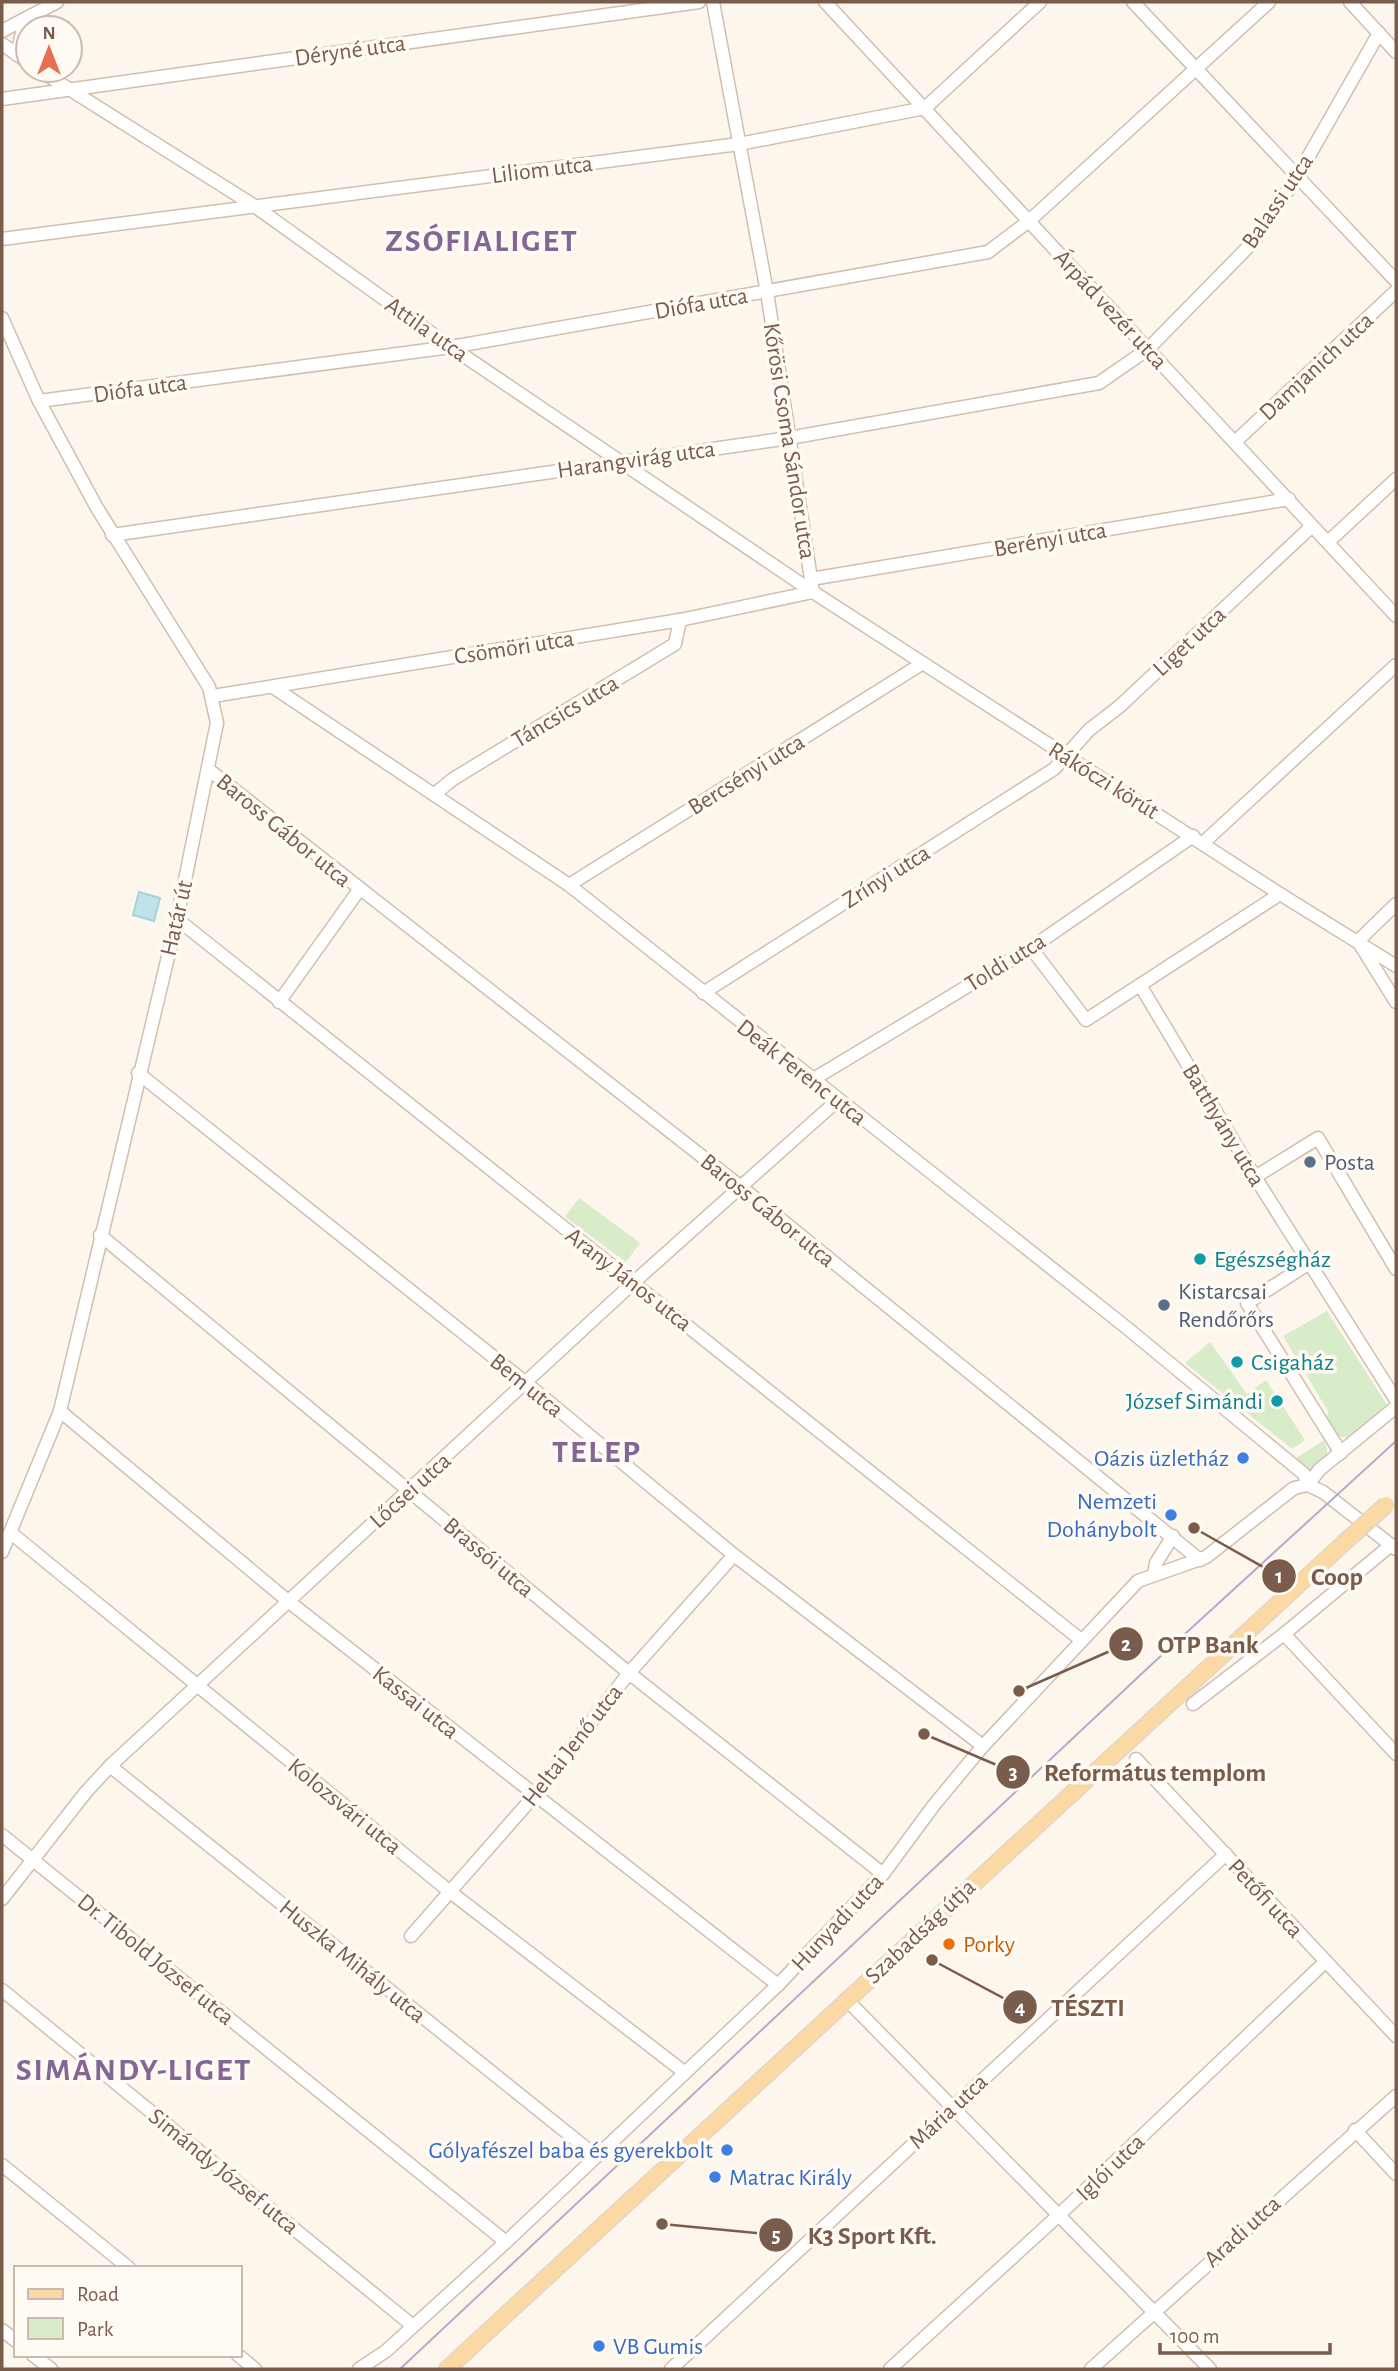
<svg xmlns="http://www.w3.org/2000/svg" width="1398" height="2371" font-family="'Alegreya Sans',sans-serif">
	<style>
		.green { fill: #d8ecc9 }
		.water { fill: #bfe3e8; stroke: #a5d3da; stroke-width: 2 }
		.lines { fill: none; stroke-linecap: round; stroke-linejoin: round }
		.minor-casing { stroke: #d1beb0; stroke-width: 15 }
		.major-casing { stroke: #dad1cd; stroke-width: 18 }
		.minor { stroke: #fff; stroke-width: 12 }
		.major { stroke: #fbd9a5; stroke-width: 16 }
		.tram { stroke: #b9a8c9; stroke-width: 2 }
		.major-bridge-casing { stroke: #dad1cd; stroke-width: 18; stroke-linecap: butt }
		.major-bridge { stroke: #fbd9a5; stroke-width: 16 }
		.service-dot { fill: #5c6f8a; stroke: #fffaf3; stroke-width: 2.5 }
		.culture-dot { fill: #0f9aa8; stroke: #fffaf3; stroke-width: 2.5 }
		.shop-dot { fill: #3f7fe0; stroke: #fffaf3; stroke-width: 2.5 }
		.food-dot { fill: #e8710a; stroke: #fffaf3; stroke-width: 2.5 }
		.labels { text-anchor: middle; stroke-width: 7; stroke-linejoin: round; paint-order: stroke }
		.street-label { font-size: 24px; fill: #7a5c4d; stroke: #fffaf3 }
		.service-label { font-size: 24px; fill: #4e5e75; stroke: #fffaf3; text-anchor: start }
		.culture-label { font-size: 24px; fill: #0d838f; stroke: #fffaf3; text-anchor: start }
		.shop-label { font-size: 24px; fill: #366cbe; stroke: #fffaf3; text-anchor: end }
		.food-label { font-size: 24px; fill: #c56008; stroke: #fffaf3; text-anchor: start }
		.district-label { font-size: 32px; font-weight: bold; letter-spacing: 2px; fill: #846695; stroke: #fffaf3 }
		.leader { fill: none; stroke: #7a5c4d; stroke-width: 2.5 }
		.callout-dot { fill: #7a5c4d; stroke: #fffaf3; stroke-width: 2.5 }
		.mark-label { font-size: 21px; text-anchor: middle; font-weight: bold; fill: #fff }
		.callout-label { font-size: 26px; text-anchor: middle; font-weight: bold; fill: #7a5c4d; stroke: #fffaf3; stroke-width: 7; stroke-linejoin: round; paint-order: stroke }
	</style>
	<rect width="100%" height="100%" fill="#fdf6ec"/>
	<g class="green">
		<path d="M 579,1198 L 640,1243 L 626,1262 L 565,1217 Z"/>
		<path d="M 1327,1311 L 1387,1405 L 1349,1438 L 1334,1435 L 1325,1418 L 1329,1413 L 1283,1336 Z"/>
		<path d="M 1210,1342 L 1247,1394 L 1266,1380 L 1305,1440 L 1292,1449 L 1185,1363 Z"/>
		<path d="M 1324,1440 C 1331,1456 1326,1460 1313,1471 L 1295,1459 Z"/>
	</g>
	<path class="water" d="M 139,892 L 160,898 L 154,921 L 133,915 Z"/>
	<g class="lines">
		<defs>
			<g id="minor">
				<path d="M 713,2 L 767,292 L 813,592"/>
				<path d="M 825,2 L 1396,616"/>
				<path d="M 1133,2 L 1396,281"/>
				<path d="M 1350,2 L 1396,52"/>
				<path d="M 2,31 L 57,2"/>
				<path d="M 2,44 L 28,62"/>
				<path d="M 17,55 L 25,19"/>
				<path d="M 39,70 L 253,205 L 451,347 L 813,592 L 1280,894 L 1396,966"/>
				<path d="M 2,99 L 699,2"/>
				<path d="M 2,239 L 739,144 L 925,108 L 1040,2"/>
				<path d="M 2,318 L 39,401 L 97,508 L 209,687 L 217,723 L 177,919 L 60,1411 L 2,1552"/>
				<path d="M 39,401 L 451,347 L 988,252 L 1029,221 L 1269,2"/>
				<path d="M 1236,441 L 1396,291"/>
				<path d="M 112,535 L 789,438 L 1099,383 L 1148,349 L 1254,241 L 1298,175 L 1379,33"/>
				<path d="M 1328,542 L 1396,479"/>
				<path d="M 811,579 L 1289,499"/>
				<path d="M 273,687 L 569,885 L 1127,1328 L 1304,1474 L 1308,1485"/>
				<path d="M 213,696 L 680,620 L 813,592"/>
				<path d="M 209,770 L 741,1187 L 1200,1560"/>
				<path d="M 436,793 L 453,779 L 675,644 L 680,620"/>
				<path d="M 1203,843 L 1396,665"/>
				<path d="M 569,885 L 923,663"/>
				<path d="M 1396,904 L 1358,941 L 1396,1002"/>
				<path d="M 177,919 L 1081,1640"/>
				<path d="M 1031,948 L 1086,1020 L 1280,894"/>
				<path d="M 1140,985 L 1255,1177 L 1396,1400"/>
				<path d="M 703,993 L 1054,769 L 1089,730 L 1120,706 L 1312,526"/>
				<path d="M 279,1002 L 359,890"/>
				<path d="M 138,1073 L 526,1383 L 734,1555 L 983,1746"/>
				<path d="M 812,1080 L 1031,948 L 1193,836"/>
				<path d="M 1255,1177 L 1318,1138 L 1396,1269"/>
				<path d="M 100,1235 L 629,1673 L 883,1874"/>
				<path d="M 1311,1262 L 1247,1303 L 1341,1453"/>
				<path d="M 60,1411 L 288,1601 L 778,1985"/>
				<path d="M 1308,1485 L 1319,1470 L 1396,1407"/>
				<path d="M 11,1533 L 449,1891 L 684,2072"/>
				<path d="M 1154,1574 L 1156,1563 L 1173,1536"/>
				<path d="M 1284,1634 L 1396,1754"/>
				<path d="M 1193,1704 L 1284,1634 L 1391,1545"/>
				<path d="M 1136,1759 L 1396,2036"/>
				<path d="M 110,1766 L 596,2156"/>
				<path d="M 2,1835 L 506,2242"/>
				<path d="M 2,1899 L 86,1792 L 110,1766 L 634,1282 L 838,1100"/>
				<path d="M 411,1936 L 534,1796 L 629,1673 L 734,1555"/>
				<path d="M 2,1990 L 413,2326"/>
				<path d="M 846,1999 L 1210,2369"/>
				<path d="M 1355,2130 L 1396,2174"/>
				<path d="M 2,2165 L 129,2268"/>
				<path d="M 2,2330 L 16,2341"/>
				<path d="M 33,2355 L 51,2369"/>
				<path d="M 238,2355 L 255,2369"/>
				<path d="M 359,2369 L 386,2351 L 506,2242 L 778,1985 L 883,1874 L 934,1805 L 983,1746 L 1138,1581 L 1206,1557 L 1294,1488 L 1308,1485 L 1323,1492 L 1396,1549"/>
				<path d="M 671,2369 L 1226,1854"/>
				<path d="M 890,2369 L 1060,2214 L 1325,1962"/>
				<path d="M 1091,2369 L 1396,2096"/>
			</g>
			<path id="major" d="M 447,2369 L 1346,1541"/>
		</defs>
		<use href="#minor" class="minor-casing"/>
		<use href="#major" class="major-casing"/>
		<use href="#minor" class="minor"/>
		<use href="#major" class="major"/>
		<path class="tram" d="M 400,2369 L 1151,1665 L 1396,1441"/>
		<defs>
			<path id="major-bridge" d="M 1346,1541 L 1386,1505"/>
		</defs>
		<use href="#major-bridge" class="major-bridge-casing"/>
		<use href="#major-bridge" class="major-bridge"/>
	</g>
	<g class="service-dot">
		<circle cx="1310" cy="1162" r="7"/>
		<circle cx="1164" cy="1305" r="7"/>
	</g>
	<g class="culture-dot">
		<circle cx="1200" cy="1259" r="7"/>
		<circle cx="1237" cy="1362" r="7"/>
		<circle cx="1277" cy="1401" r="7"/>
	</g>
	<g class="shop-dot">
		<circle cx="1243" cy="1458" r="7"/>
		<circle cx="1171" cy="1515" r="7"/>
		<circle cx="727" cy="2150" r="7"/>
		<circle cx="715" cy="2177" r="7"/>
		<circle cx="599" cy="2346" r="7"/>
	</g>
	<circle class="food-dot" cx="949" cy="1944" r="7"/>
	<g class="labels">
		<g class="street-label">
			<text transform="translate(350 50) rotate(-8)" y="8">Déryné utca</text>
			<text transform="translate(542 169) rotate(-7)" y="8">Liliom utca</text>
			<text transform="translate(1277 201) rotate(-56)" y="8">Balassi utca</text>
			<text transform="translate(701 303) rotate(-10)" y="8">Diófa utca</text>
			<text transform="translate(1111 309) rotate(47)" y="8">Árpád vezér utca</text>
			<text transform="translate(427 329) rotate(35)" y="8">Attila utca</text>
			<text transform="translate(1316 366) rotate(-43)" y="8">Damjanich utca</text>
			<text transform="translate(140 388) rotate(-8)" y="8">Diófa utca</text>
			<text transform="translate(790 441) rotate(81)" y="8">Kőrösi Csoma Sándor utca</text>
			<text transform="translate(636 459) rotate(-8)" y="8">Harangvirág utca</text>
			<text transform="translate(1050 539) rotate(-10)" y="8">Berényi utca</text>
			<text transform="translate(1189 641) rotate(-43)" y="8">Liget utca</text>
			<text transform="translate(514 647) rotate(-9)" y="8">Csömöri utca</text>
			<text transform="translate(565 711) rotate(-31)" y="8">Táncsics utca</text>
			<text transform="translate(746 774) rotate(-32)" y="8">Bercsényi utca</text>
			<text transform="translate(1104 780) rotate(32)" y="8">Rákóczi körút</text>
			<text transform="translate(284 830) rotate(39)" y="8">Baross Gábor utca</text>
			<text transform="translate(886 876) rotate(-32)" y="8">Zrínyi utca</text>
			<text transform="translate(176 918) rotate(-77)" y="8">Határ út</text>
			<text transform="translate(1005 962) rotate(-32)" y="8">Toldi utca</text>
			<text transform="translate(802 1072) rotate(38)" y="8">Deák Ferenc utca</text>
			<text transform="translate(1224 1125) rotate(59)" y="8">Batthyány utca</text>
			<text transform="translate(768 1210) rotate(39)" y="8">Baross Gábor utca</text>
			<text transform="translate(629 1279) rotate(38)" y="8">Arany János utca</text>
			<text transform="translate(527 1385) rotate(39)" y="8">Bem utca</text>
			<text transform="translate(410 1490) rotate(-42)" y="8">Lőcsei utca</text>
			<text transform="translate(489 1557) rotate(40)" y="8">Brassói utca</text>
			<text transform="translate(416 1702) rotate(38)" y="8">Kassai utca</text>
			<text transform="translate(572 1745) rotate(-52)" y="8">Heltai Jenő utca</text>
			<text transform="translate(345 1806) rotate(39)" y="8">Kolozsvári utca</text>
			<text transform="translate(1266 1898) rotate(47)" y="8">Petőfi utca</text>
			<text transform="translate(837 1922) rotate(-47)" y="8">Hunyadi utca</text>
			<text transform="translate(920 1931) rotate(-43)" y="8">Szabadság útja</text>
			<text transform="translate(156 1959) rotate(39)" y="8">Dr. Tibold József utca</text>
			<text transform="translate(353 1961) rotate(39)" y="8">Huszka Mihály utca</text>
			<text transform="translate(948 2111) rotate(-43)" y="8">Mária utca</text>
			<text transform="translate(1110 2167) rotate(-44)" y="8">Iglói utca</text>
			<text transform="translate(224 2171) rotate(39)" y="8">Simándy József utca</text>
			<text transform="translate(1242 2231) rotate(-42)" y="8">Aradi utca</text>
		</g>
		<g class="service-label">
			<text x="1324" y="1170">Posta</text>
			<text x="1178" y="1299">Kistarcsai<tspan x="1178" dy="28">Rendőrőrs</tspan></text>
		</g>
		<g class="culture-label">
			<text x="1214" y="1267">Egészségház</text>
			<text x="1251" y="1370">Csigaház</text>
			<text x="1263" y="1409" text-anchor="end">József Simándi</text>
		</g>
		<g class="shop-label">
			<text x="1229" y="1466">Oázis üzletház</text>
			<text x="1157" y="1509">Nemzeti<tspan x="1157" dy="28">Dohánybolt</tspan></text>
			<text x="713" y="2158">Gólyafészel baba és gyerekbolt</text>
			<text x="729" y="2185" text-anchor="start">Matrac Király</text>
			<text x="613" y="2354" text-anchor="start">VB Gumis</text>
		</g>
		<g class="food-label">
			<text x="963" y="1952">Porky</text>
		</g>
		<g class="district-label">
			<text x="482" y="251">ZSÓFIALIGET</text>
			<text x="597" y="1462">TELEP</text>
			<text x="134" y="2080">SIMÁNDY-LIGET</text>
		</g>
	</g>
	<path class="leader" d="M1194 1528L1279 1576M1019 1691L1126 1644M924 1734L1013 1772M932 1960L1020 2007M662 2224L776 2235"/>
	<g class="callout-dot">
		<circle cx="1194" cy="1528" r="7"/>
		<circle cx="1019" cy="1691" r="7"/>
		<circle cx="924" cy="1734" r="7"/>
		<circle cx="932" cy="1960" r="7"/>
		<circle cx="662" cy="2224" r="7"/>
		<circle cx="1279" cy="1576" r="18"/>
		<circle cx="1126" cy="1644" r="18"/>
		<circle cx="1013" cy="1772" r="18"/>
		<circle cx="1020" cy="2007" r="18"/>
		<circle cx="776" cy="2235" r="18"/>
	</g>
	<g class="mark-label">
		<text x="1279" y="1583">1</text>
		<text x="1126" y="1651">2</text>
		<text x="1013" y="1779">3</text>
		<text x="1020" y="2014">4</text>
		<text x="776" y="2242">5</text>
	</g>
	<g class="callout-label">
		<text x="1337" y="1585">Coop</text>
		<text x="1208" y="1653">OTP Bank</text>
		<text x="1155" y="1781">Református templom</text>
		<text x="1088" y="2016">TÉSZTI</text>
		<text x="872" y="2244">K3 Sport Kft.</text>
	</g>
	<rect width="1398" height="2371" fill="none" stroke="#7a5c4d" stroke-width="7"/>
	<rect x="14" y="2266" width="228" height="91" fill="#fffaf3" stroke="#cabbb1" stroke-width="2"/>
	<rect x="28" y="2289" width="35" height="10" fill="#fbd9a5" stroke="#cabbb1" stroke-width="2"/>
	<text x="77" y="2301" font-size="21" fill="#7a5c4d">Road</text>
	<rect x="28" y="2318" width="35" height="21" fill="#d8ecc9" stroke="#cabbb1" stroke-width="2"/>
	<text x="77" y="2336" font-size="21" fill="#7a5c4d">Park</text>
	<g transform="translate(49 49)"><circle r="33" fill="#fffaf3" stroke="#cabbb1" stroke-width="2"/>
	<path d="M0-5L12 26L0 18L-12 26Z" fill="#e76f51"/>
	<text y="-10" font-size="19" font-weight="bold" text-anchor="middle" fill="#7a5c4d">N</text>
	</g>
	<path d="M1160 2343v10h170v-10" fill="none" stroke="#7a5c4d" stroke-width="3.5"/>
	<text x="1170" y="2343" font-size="21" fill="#7a5c4d" stroke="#fffaf3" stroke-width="5" paint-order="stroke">100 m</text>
</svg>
